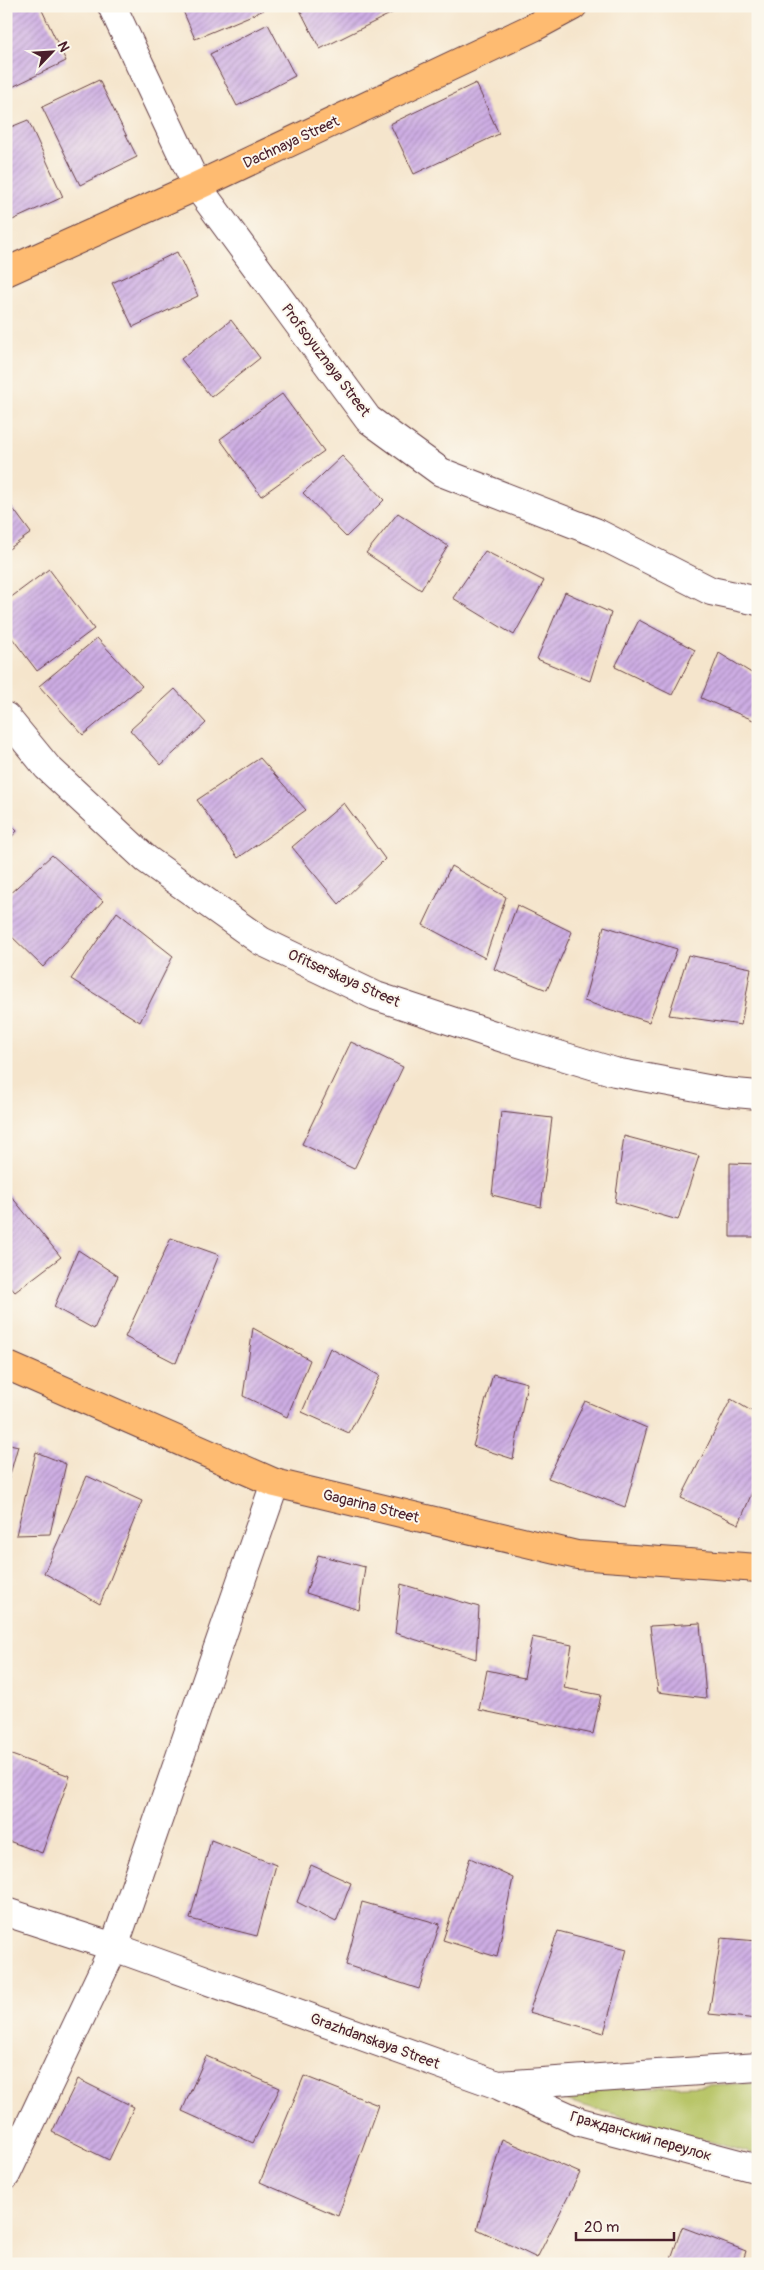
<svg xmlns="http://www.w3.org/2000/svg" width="764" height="2270" font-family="Pangolin,sans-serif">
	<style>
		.grass { fill: #b8c567; stroke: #817249 }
		.building { fill: url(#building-hatch) }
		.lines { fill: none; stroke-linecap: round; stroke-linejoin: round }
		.minor-casing { stroke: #643d43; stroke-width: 30 }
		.major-casing { stroke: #643d43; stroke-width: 30 }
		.minor { stroke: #fff; stroke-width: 28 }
		.major { stroke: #febb71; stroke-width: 28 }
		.labels { text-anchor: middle; stroke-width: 4; stroke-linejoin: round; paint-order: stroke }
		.street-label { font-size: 15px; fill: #4a1f2b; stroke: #fbf7ec }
	</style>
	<defs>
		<pattern id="building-hatch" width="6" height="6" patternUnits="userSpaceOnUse" patternTransform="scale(1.25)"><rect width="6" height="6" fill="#cdade4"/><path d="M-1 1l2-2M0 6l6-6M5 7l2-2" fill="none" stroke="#a88cb9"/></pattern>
	</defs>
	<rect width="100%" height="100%" fill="#fbf7ec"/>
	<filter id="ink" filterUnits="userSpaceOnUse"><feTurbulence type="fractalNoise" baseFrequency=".02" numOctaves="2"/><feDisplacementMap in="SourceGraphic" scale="10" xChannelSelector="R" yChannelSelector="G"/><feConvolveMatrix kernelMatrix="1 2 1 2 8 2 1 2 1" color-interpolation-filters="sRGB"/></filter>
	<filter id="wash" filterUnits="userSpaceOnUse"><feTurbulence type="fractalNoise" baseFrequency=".0096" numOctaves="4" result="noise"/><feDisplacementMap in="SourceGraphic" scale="20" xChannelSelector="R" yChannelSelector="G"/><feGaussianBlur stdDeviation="1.12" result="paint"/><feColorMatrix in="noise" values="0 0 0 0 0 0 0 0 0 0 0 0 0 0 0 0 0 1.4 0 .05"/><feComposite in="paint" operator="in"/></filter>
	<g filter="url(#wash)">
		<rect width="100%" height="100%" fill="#f5e5cc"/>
		<path class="grass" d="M 758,2083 L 758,2155 L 536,2092 Z"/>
		<g id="blocks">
			<g class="building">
				<path d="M 6,6 L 40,6 L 66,61 L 6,90 Z"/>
				<path d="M 181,6 L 262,6 L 264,10 L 195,39 Z"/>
				<path d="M 298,6 L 394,6 L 396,11 L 320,49 Z"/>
				<path d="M 268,24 L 295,76 L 237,106 L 210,54 Z"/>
				<path d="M 99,80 L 137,157 L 80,185 L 42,107 Z"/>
				<path d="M 476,83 L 499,134 L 414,174 L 390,124 Z"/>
				<path d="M 28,120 L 63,197 L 6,223 L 6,129 Z"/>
				<path d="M 177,252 L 198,296 L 133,327 L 112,283 Z"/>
				<path d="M 231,320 L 260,358 L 211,397 L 181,359 Z"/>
				<path d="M 282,394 L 324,451 L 261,496 L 220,439 Z"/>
				<path d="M 342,456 L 384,500 L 346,537 L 303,493 Z"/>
				<path d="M 6,499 L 31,533 L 6,551 Z"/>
				<path d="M 398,513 L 448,546 L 421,590 L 366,553 Z"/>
				<path d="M 485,551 L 544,581 L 514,635 L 453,598 Z"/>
				<path d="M 49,569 L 94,629 L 37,671 L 6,630 L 6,601 Z"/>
				<path d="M 565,592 L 611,613 L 590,681 L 537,659 Z"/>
				<path d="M 639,620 L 695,650 L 672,695 L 615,667 Z"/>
				<path d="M 97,638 L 142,686 L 83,735 L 39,686 Z"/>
				<path d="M 719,653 L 758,677 L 758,722 L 701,698 Z"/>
				<path d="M 175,689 L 206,723 L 161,765 L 130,730 Z"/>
				<path d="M 260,758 L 306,810 L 238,858 L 197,800 Z"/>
				<path d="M 344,803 L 385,859 L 339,904 L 292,847 Z"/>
				<path d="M 6,819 L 17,831 L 6,843 Z"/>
				<path d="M 52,855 L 103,901 L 43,967 L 6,931 L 6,897 Z"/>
				<path d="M 451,866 L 506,897 L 485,958 L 423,925 Z"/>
				<path d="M 517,905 L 572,932 L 547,990 L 494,969 Z"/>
				<path d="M 117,912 L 173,956 L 140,1022 L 71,979 Z"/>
				<path d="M 604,926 L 677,949 L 649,1022 L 584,1001 Z"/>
				<path d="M 688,955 L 751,968 L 741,1025 L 669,1015 Z"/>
				<path d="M 351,1042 L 403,1067 L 354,1169 L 302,1144 Z"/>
				<path d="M 501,1112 L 552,1118 L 541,1207 L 492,1195 Z"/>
				<path d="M 624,1136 L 699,1156 L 678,1220 L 615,1202 Z"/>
				<path d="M 730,1163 L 758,1164 L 758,1237 L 730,1237 Z"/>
				<path d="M 6,1190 L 61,1257 L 15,1292 L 6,1282 Z"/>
				<path d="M 171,1238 L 219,1255 L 176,1363 L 125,1337 Z"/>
				<path d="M 78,1250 L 118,1276 L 94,1329 L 54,1307 Z"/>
				<path d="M 253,1328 L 310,1360 L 287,1417 L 243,1396 Z"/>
				<path d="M 330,1348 L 380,1376 L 349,1433 L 302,1412 Z"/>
				<path d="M 493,1374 L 527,1383 L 513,1459 L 473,1446 Z"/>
				<path d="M 731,1399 L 758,1415 L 758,1478 L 739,1524 L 681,1498 Z"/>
				<path d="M 585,1401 L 647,1428 L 625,1507 L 548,1478 Z"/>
				<path d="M 6,1443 L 18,1446 L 7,1485 L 6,1485 Z"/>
				<path d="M 36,1452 L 66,1464 L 50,1534 L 16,1535 Z"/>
				<path d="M 87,1476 L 142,1501 L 100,1604 L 44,1573 Z"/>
				<path d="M 318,1555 L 365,1567 L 359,1610 L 306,1593 Z"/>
				<path d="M 401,1584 L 479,1607 L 476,1659 L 395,1633 Z"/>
				<path d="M 700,1623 L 706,1698 L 658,1692 L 650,1626 Z"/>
				<path d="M 532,1637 L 572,1645 L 564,1688 L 601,1695 L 593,1734 L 479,1710 L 487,1670 L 524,1678 Z"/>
				<path d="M 6,1753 L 70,1776 L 42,1853 L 6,1840 Z"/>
				<path d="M 211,1840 L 276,1865 L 257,1936 L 190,1919 Z"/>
				<path d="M 470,1858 L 513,1878 L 497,1957 L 443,1940 Z"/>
				<path d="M 311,1865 L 351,1883 L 336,1922 L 297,1902 Z"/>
				<path d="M 362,1902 L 440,1924 L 419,1989 L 346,1965 Z"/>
				<path d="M 558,1931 L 627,1949 L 604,2033 L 529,2012 Z"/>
				<path d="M 721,1938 L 758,1941 L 758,2019 L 709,2014 Z"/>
				<path d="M 206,2056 L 280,2088 L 253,2143 L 182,2111 Z"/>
				<path d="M 304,2076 L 378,2105 L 338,2216 L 260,2182 Z"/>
				<path d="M 78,2079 L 134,2107 L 109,2160 L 52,2132 Z"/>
				<path d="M 502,2139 L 580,2173 L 537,2258 L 477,2229 Z"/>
				<path d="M 682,2227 L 746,2251 L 742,2264 L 669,2264 Z"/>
			</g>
		</g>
	</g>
	<g filter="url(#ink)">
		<use href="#blocks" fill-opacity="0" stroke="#643d43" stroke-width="1"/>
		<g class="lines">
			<defs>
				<g id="minor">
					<path d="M 112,6 L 197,186 L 368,419 L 441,472 L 595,532 L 711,591 L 758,601"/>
					<path d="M 6,717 L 47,767 L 146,859 L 261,941 L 376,996 L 506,1039 L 615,1072 L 724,1092 L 758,1095"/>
					<path d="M 6,1912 L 114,1947 L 498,2085 L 758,2067"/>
					<path d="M 502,2087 L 580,2122 L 758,2169"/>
					<path d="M 6,2175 L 114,1947 L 275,1483"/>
				</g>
				<g id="major">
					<path d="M 6,272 L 197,186 L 534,27 L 573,6"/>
					<path d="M 6,1365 L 275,1483 L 577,1555 L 758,1568"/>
				</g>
			</defs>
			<use href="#minor" class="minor-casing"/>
			<use href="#major" class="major-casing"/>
			<use href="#minor" class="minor"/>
			<use href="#major" class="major"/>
		</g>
	</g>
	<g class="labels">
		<g class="street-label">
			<text transform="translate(291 142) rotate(-25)" y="5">Dachnaya Street</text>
			<text transform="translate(326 360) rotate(53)" y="5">Profsoyuznaya Street</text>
			<text transform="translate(344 978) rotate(24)" y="5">Ofitserskaya Street</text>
			<text transform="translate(371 1506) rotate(14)" y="5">Gagarina Street</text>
			<text transform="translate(375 2041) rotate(20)" y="5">Grazhdanskaya Street</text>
			<text transform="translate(641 2136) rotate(16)" y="5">Гражданский переулок</text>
		</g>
	</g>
	<rect width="764" height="2270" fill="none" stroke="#fbf7ec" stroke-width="25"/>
	<g transform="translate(52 52) rotate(65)" stroke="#fbf7ec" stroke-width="4" paint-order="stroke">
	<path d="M0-4L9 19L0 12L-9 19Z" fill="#4a1f2b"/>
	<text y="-8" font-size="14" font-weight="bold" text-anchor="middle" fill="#4a1f2b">N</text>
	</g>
	<path d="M576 2232v8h98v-8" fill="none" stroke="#4a1f2b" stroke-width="2.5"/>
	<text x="584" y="2232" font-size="15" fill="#4a1f2b" stroke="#fbf7ec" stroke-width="4" paint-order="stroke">20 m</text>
</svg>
